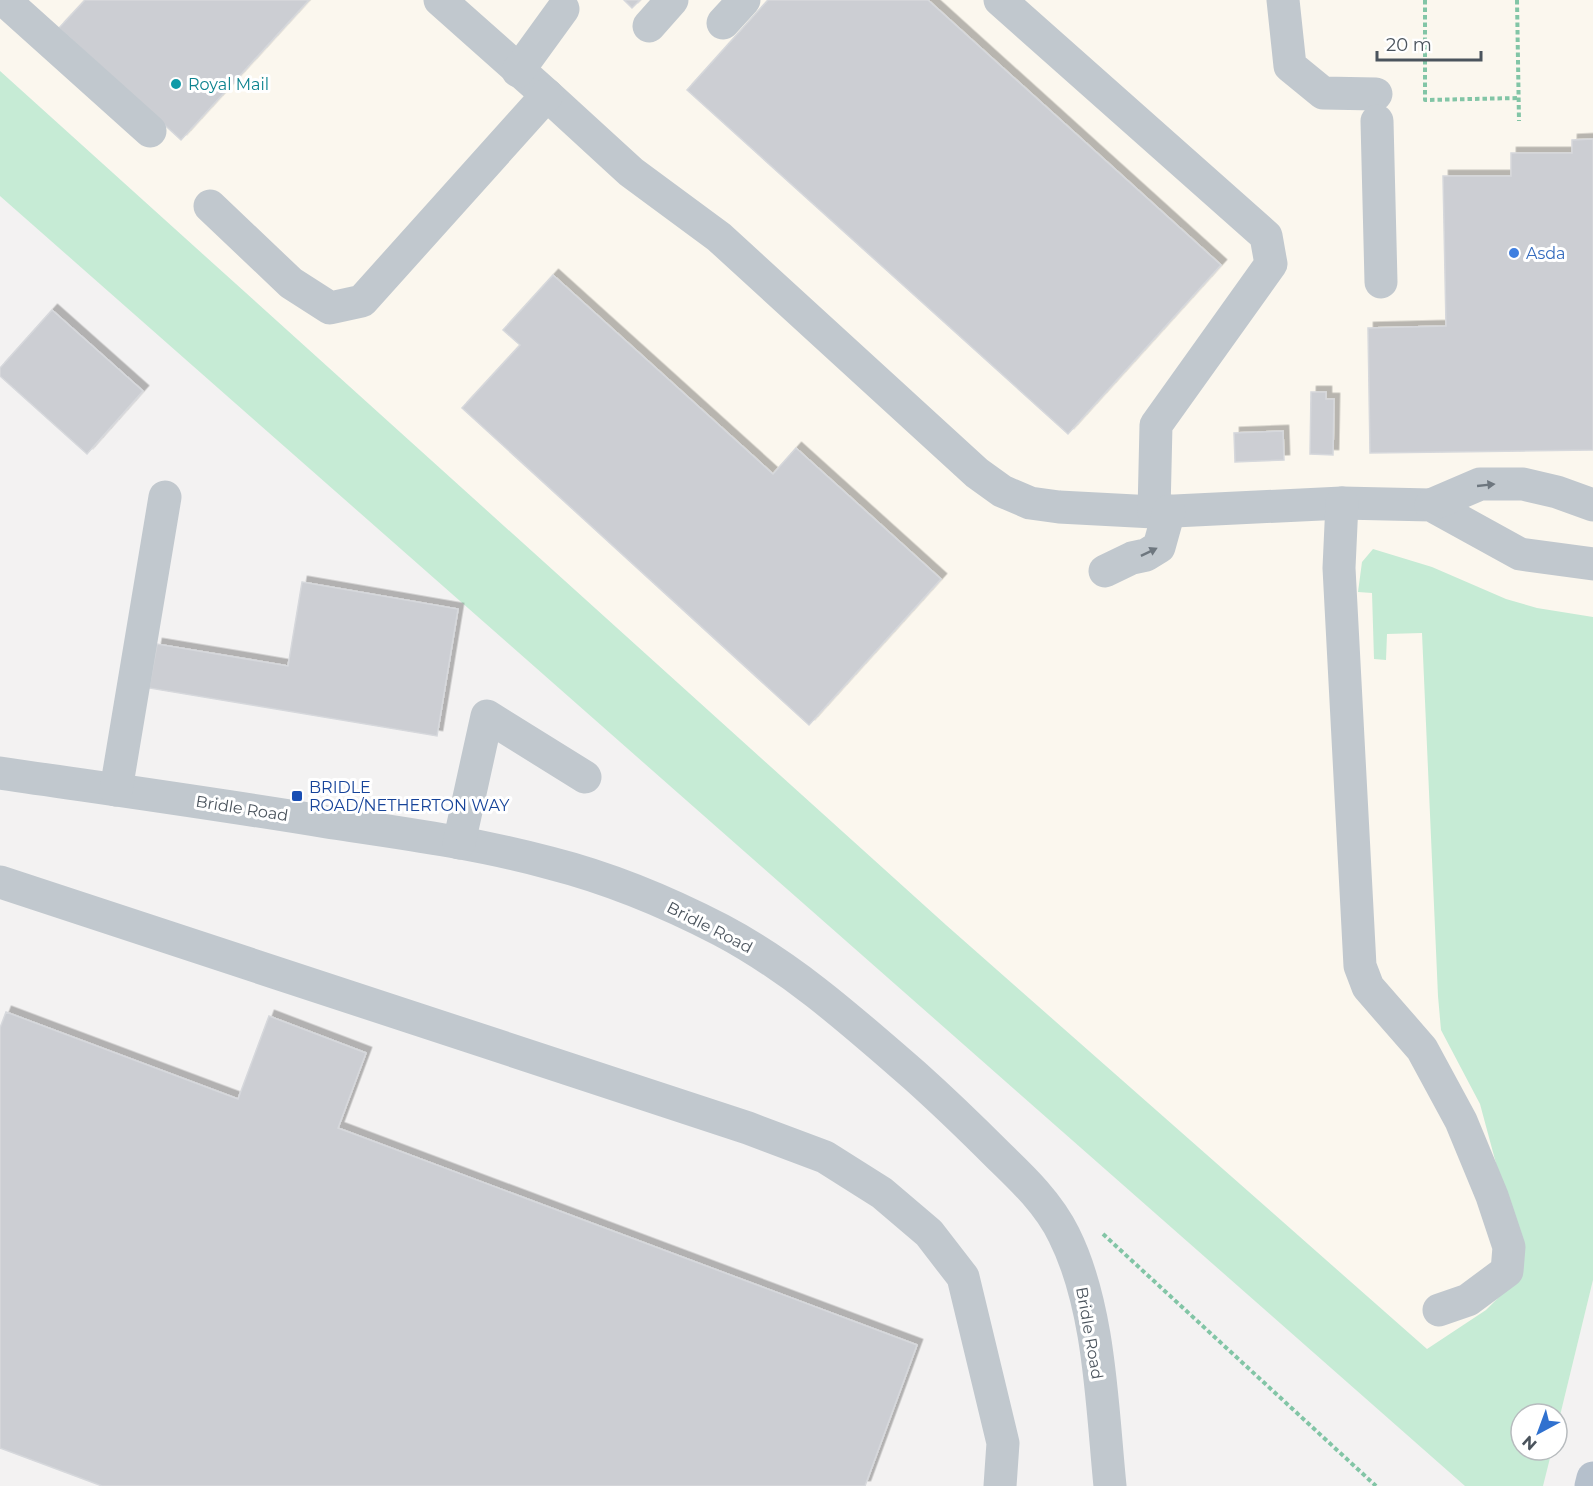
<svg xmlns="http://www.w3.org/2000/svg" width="1593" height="1486" font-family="Montserrat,sans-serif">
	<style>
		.commercial { fill: #fbf7ee }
		.green { fill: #c6ebd5 }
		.building { fill: #ccced3; stroke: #d6d8dc; stroke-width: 1.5; filter: url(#shadow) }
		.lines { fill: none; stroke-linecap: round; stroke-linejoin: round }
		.path { stroke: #82c5a6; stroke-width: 4; stroke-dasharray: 4.5 3; stroke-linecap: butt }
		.minor { stroke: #c1c8ce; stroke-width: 33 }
		.major { stroke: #b5c0cc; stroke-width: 33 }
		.oneway { fill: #6e777f }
		.culture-dot { fill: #0f9aa8; stroke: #fff; stroke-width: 2 }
		.shop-dot { fill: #3f7fe0; stroke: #fff; stroke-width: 2 }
		.transit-dot { fill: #1a4fb4; stroke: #fff; stroke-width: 2 }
		.labels { text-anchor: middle; stroke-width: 6; stroke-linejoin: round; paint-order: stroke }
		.culture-label { font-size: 16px; fill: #0d838f; stroke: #fff; text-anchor: start }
		.shop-label { font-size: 16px; fill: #366cbe; stroke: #fff; text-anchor: start }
		.transit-label { font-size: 16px; fill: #164399; stroke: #fff; text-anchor: start }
		.street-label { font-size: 16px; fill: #4b545d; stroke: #fff }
	</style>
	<defs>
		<filter id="shadow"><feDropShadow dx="5.5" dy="-5.5" stdDeviation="0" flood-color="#0004"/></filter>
	</defs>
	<rect width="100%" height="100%" fill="#f3f2f2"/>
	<path class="commercial" d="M 0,0 L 1593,0 L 1593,1280 L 1557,1428 L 1557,1414 L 1521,1414 L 1427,1349 L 946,925 L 0,71 Z"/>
	<path class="green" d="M 0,71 L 946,925 L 1427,1349 L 1486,1310 L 1510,1286 L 1515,1234 L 1480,1104 L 1441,1030 L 1438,996 L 1422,633 L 1387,634 L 1386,660 L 1374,659 L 1372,593 L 1358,592 L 1362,562 L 1373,549 L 1432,567 L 1506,599 L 1537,608 L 1593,617 L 1593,1280 L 1557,1428 L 1557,1414 L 1521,1414 L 1521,1450 L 1552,1450 L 1543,1486 L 1465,1486 L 0,196 Z"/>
	<g class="building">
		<path d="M 85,0 L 309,0 L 181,140 L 59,28 Z"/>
		<path d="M 624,0 L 640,0 L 632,8 Z"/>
		<path d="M 768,0 L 928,0 L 1221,265 L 1068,434 L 687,90 Z"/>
		<path d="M 1593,139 L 1593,450 L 1370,453 L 1368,328 L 1446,326 L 1443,176 L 1511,176 L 1511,153 L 1572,153 L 1572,140 Z"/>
		<path d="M 553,275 L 773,474 L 796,448 L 941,579 L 809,725 L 462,408 L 520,345 L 503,330 Z"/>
		<path d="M 52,310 L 143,391 L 87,454 L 0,376 L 0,368 Z"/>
		<path d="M 1311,392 L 1326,392 L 1326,399 L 1334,399 L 1333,455 L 1310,454 Z"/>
		<path d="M 1283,431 L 1284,460 L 1235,462 L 1234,433 Z"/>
		<path d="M 302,582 L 458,609 L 437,736 L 149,688 L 157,644 L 288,666 Z"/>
		<path d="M 6,1012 L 238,1099 L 269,1016 L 366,1053 L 338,1128 L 917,1345 L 865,1486 L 102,1486 L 0,1448 L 0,1028 Z"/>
	</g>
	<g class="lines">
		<g class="path">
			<path d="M 1425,0 L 1425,100 L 1519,98"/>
			<path d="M 1517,0 L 1519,121"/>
			<path d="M 1103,1234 L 1376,1486"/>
		</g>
		<g class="minor">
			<path d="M 4,0 L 150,131"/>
			<path d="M 440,0 L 547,95 L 631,172 L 719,237 L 977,473 L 1002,491 L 1030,503 L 1059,507 L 1154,512 L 1342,503 L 1431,505 L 1520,554 L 1593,564"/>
			<path d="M 1000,0 L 1266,236 L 1271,264 L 1156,425 L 1154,512"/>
			<path d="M 1283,0 L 1290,66 L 1323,93 L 1376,94"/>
			<path d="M 723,23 L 744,0"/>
			<path d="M 649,26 L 672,0"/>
			<path d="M 518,71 L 563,9"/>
			<path d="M 1377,121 L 1381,282"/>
			<path d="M 210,206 L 291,283 L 330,308 L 362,301 L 547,95"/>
			<path d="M 1342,503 L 1339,568 L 1360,966 L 1368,987 L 1422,1049 L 1461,1121 L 1492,1196 L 1509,1247 L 1507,1271 L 1468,1300 L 1439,1310"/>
			<path d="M 1431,505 L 1480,484 L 1523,484 L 1557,492 L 1593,505"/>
			<path d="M 1105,571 L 1132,558 L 1146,555 L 1159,547 L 1169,511"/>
			<path d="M 0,773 C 109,789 218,804 327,822 C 401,833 477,843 550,863 C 609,878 667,902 721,930 C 793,968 853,1022 914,1075 C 943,1101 971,1128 999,1156 C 1023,1179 1049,1204 1064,1235 C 1100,1307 1102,1407 1110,1486"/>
			<path d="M 116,790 L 165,497"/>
			<path d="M 459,843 L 487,716 L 585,777"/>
			<path d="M 0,882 L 748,1128 L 825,1157 L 882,1193 L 929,1233 L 963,1277 L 1003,1443 L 1000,1486"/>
		</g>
		<path class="major" d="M 1591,1486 L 1593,1478"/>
	</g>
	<defs><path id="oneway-solid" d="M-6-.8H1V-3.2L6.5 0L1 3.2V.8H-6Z" transform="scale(1.5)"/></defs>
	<g class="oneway">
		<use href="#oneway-solid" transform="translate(1486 485) rotate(-6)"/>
		<use href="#oneway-solid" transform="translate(1149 552) rotate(-26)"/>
	</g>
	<circle class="culture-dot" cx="176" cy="84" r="6"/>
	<circle class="shop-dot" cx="1514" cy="253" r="6"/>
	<rect class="transit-dot" x="291" y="790" width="12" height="12" rx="3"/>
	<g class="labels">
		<g class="culture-label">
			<text x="188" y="90">Royal Mail</text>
		</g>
		<g class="shop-label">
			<text x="1526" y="259">Asda</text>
		</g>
		<g class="transit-label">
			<text x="309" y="793">BRIDLE<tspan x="309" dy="18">ROAD/NETHERTON WAY</tspan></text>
		</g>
		<g class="street-label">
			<text transform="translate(242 808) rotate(9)" y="6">Bridle Road</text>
			<text transform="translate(710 927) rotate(27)" y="6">Bridle Road</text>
			<text transform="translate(1090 1333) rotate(80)" y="6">Bridle Road</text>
		</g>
	</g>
	<g transform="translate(1539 1432) rotate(221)"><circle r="28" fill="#ffffff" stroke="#b7bbbe" stroke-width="1.5"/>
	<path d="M0-4.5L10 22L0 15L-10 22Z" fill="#3071cf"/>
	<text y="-9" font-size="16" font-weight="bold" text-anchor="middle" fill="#4b545d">N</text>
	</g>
	<path d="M1377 51v9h104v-9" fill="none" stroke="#4b545d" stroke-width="3"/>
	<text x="1386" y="51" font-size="18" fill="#4b545d" stroke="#ffffff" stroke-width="4.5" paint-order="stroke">20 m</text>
</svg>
